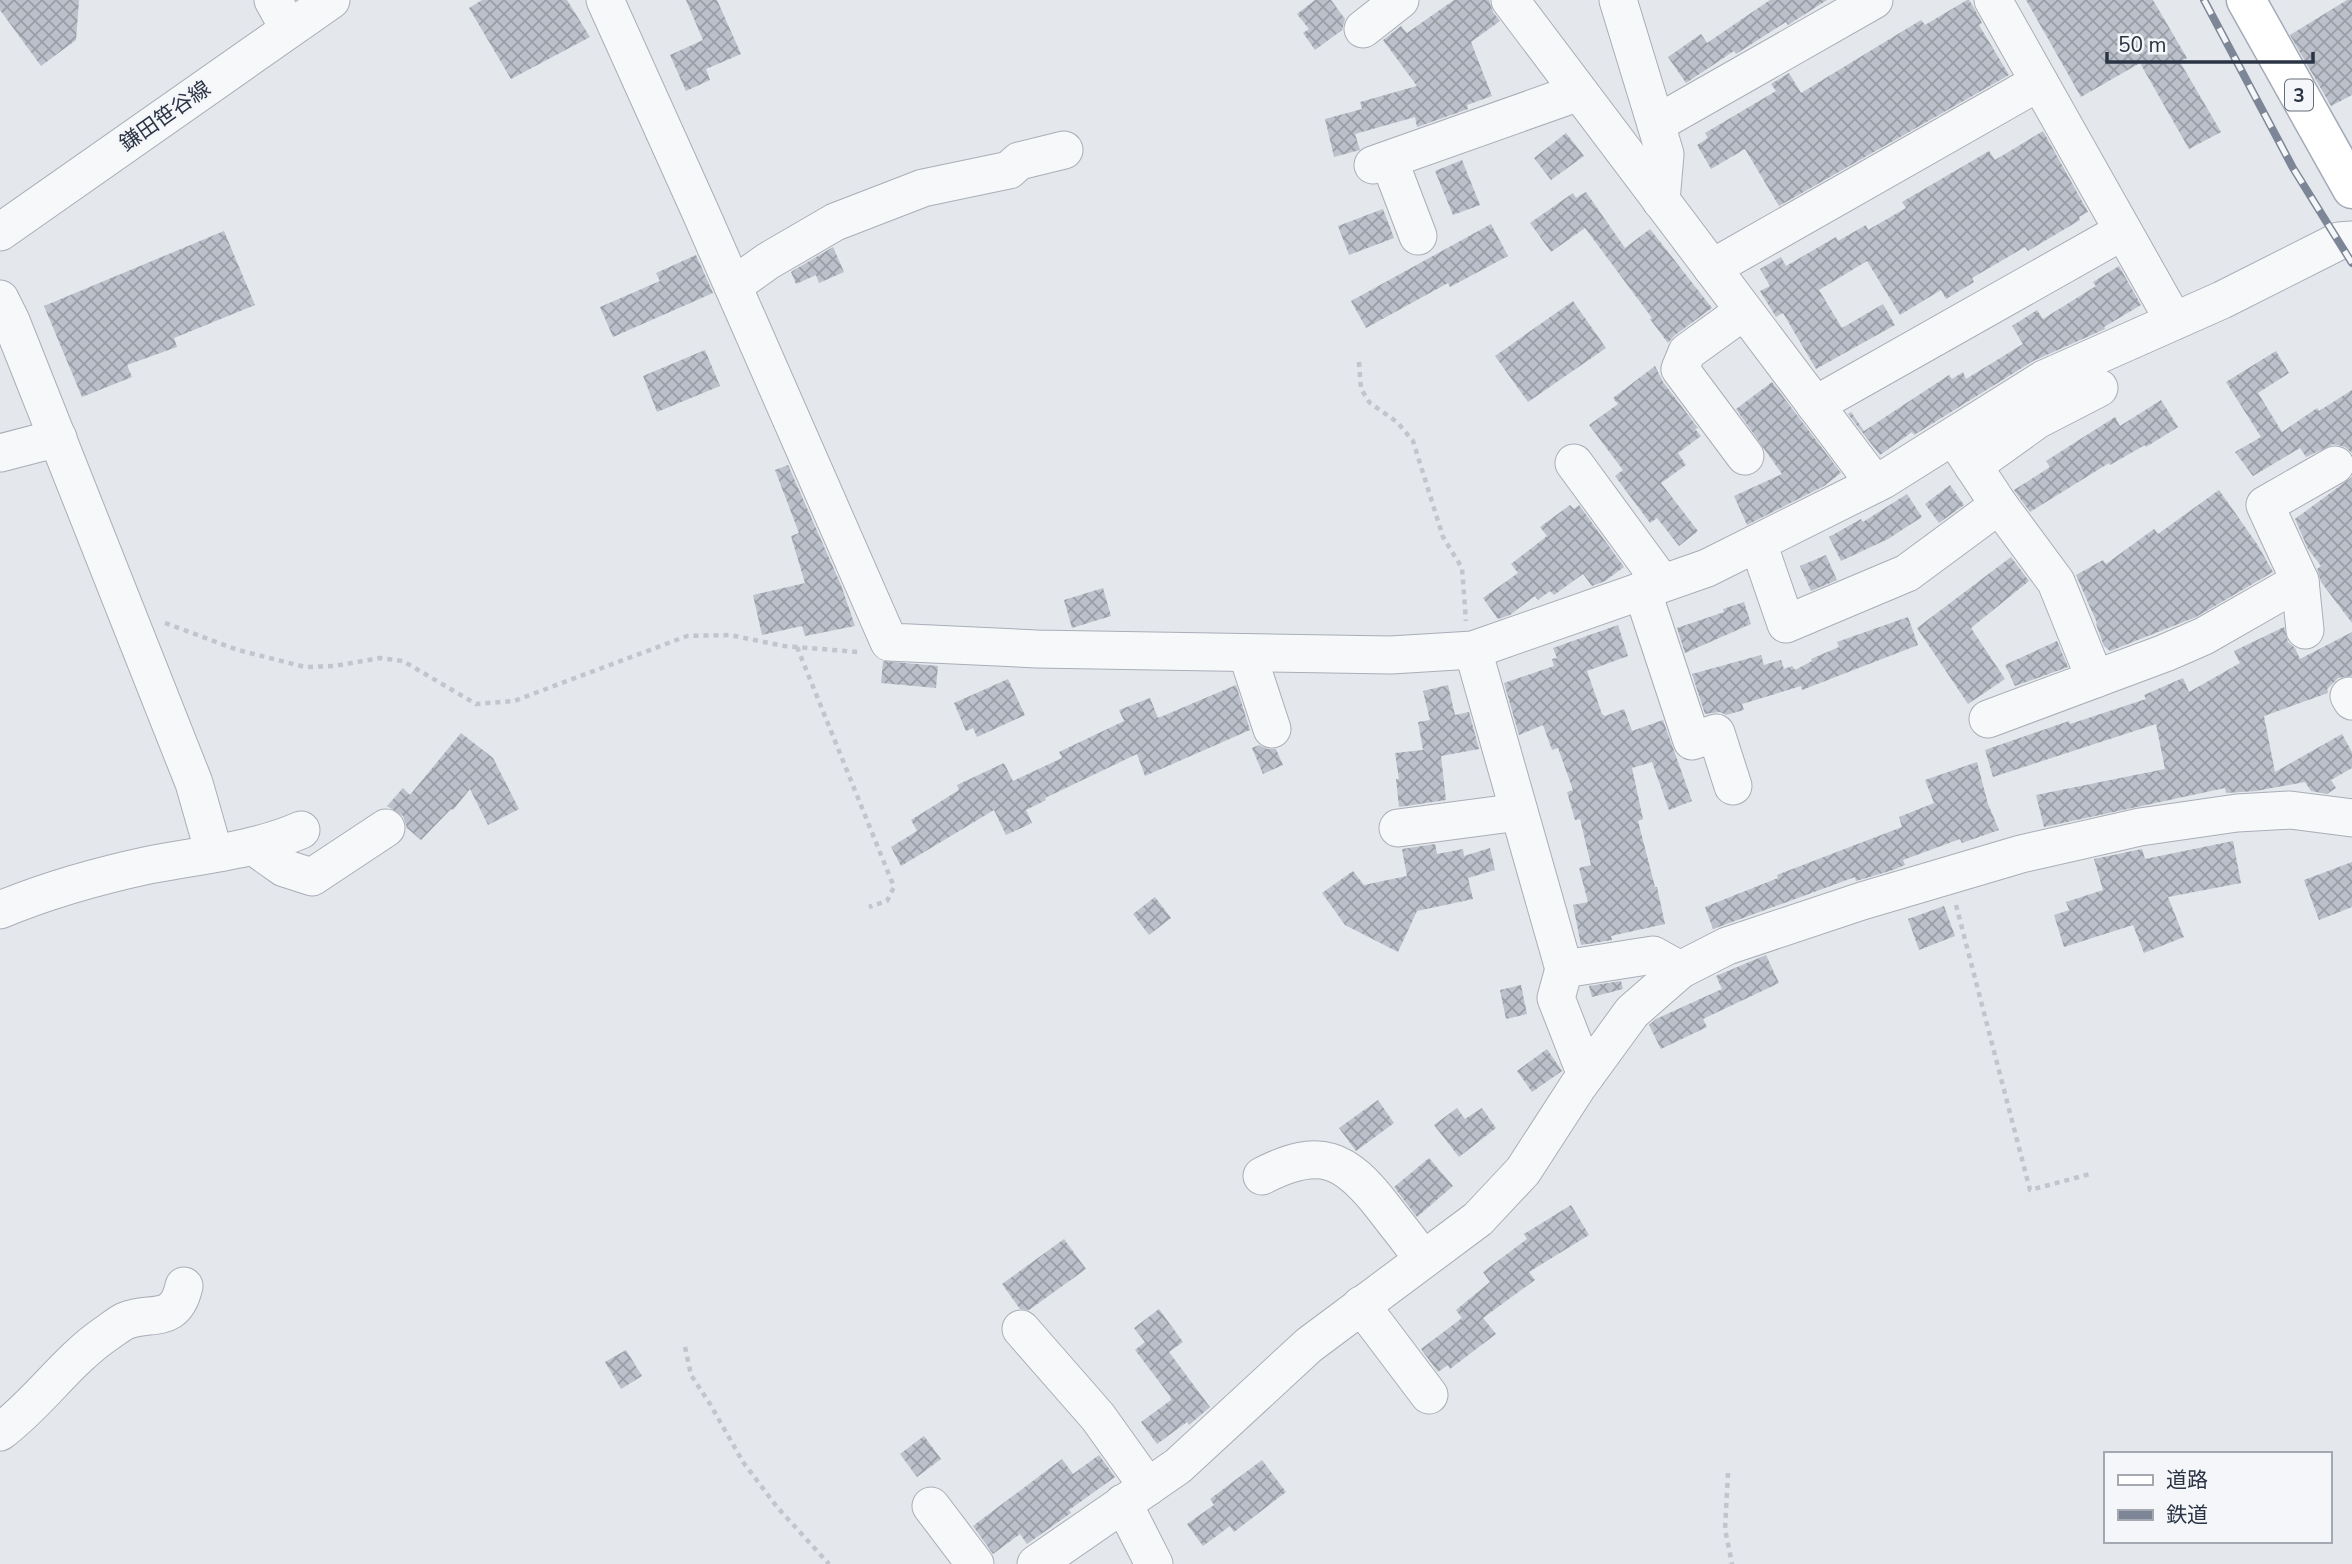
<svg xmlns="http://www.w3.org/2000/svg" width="2352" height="1564" font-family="'Nunito Sans','Noto Sans JP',sans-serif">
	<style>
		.building { fill: url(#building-cross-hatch) }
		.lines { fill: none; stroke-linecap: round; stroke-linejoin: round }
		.minor-casing { stroke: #a9aeb7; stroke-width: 39 }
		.major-casing { stroke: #a3abb8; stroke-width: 41 }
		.path { stroke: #c2c5cb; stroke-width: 4.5; stroke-dasharray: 5 5; stroke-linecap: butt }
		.minor { stroke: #f7f8fa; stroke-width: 37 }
		.major { stroke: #fff; stroke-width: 38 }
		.rail-casing { stroke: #7d8696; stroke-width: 8 }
		.rail { stroke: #f4f6f9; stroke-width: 5; stroke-dasharray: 16; stroke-linecap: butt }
		.labels { text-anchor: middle; stroke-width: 5; stroke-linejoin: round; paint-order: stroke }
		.shield { fill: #f4f6f9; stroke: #676e7b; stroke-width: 2 }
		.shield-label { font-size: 19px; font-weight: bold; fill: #2b3445 }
		.street-label { font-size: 21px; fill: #2b3445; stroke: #f4f6f9 }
	</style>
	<defs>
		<pattern id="building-cross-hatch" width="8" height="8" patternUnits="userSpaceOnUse" patternTransform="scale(1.75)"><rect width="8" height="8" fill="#bbc0ca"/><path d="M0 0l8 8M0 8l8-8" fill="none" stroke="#989da6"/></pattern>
	</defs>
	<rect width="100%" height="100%" fill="#e4e7ec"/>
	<g class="building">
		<path d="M 0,0 L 79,0 L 76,40 L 41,66 L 0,10 Z"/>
		<path d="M 482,0 L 567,0 L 590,37 L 511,79 L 469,8 Z"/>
		<path d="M 686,0 L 717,0 L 741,54 L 706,69 L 710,80 L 686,91 L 670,55 L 703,40 Z"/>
		<path d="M 1315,0 L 1331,0 L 1345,19 L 1342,30 L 1315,50 L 1303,33 L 1309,29 L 1297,14 Z"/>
		<path d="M 1454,0 L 1489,0 L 1493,12 L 1500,21 L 1471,42 L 1492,96 L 1467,105 L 1468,109 L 1417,127 L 1415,117 L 1355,134 L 1360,150 L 1334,157 L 1325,119 L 1362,109 L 1360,102 L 1417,86 L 1383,40 L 1401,26 L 1407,33 Z"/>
		<path d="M 1770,0 L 1827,0 L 1788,25 L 1786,22 L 1736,54 L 1734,51 L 1686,83 L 1668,57 L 1701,34 L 1707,43 Z"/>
		<path d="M 1967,0 L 1969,0 L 1974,8 L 1982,23 L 1979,25 L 2009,75 L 1779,206 L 1745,149 L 1711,169 L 1697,145 L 1708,138 L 1705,133 L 1776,91 L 1771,84 L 1789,73 L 1801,93 L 1921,20 L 1925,25 Z"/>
		<path d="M 2026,0 L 2153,0 L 2187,58 L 2180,62 L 2221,132 L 2189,149 L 2140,63 L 2081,97 Z"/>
		<path d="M 2347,0 L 2352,0 L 2352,95 L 2331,106 L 2290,35 Z"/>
		<path d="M 2043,131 L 2088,212 L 2079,217 L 2080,220 L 2028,251 L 2025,247 L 1972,278 L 1974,282 L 1946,299 L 1941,290 L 1900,315 L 1867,261 L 1819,290 L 1842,328 L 1883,304 L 1895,325 L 1816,369 L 1783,313 L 1776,317 L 1760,291 L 1770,286 L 1760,269 L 1781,257 L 1786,266 L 1836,237 L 1838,241 L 1866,225 L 1868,230 L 1906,208 L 1902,202 L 1989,151 L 1995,160 Z"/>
		<path d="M 1566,133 L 1584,156 L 1551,180 L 1534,158 Z"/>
		<path d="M 1462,160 L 1480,205 L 1453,215 L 1435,171 Z"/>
		<path d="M 1586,192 L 1625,248 L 1650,229 L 1712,308 L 1675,335 L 1668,343 L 1650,319 L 1652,318 L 1585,228 L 1551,252 L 1530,223 L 1573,193 L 1576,198 Z"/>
		<path d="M 1383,209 L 1394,238 L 1349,255 L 1338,226 Z"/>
		<path d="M 1491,224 L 1508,256 L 1450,287 L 1448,283 L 1366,328 L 1351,301 Z"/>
		<path d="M 224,231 L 255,305 L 174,338 L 177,347 L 127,365 L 132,377 L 82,397 L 44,306 Z"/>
		<path d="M 833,247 L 844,272 L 819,283 L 816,275 L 796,284 L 791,272 Z"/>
		<path d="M 696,255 L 713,293 L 613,337 L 600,307 L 660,281 L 656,273 Z"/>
		<path d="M 2119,266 L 2141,305 L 2104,327 L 2105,329 L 2033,361 L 1914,435 L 1912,432 L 1880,455 L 1848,414 L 1851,412 L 1864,431 L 1949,375 L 1952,379 L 1963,372 L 1966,379 L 2023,344 L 2012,326 L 2037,310 L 2043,319 L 2096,286 L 2093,282 Z"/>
		<path d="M 1573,301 L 1606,348 L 1528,402 L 1495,356 Z"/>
		<path d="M 705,350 L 720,386 L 657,412 L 643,376 Z"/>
		<path d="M 2276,351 L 2289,373 L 2258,393 L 2282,432 L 2317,408 L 2319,411 L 2352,390 L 2352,453 L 2345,447 L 2334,444 L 2306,457 L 2300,448 L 2253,476 L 2235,452 L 2261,437 L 2226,382 Z"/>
		<path d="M 1655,366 L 1663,382 L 1698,428 L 1695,429 L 1701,436 L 1678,453 L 1686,465 L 1661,483 L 1698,531 L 1679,546 L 1657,518 L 1650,523 L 1615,476 L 1623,470 L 1589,425 L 1618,404 L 1613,398 Z"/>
		<path d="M 1772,382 L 1841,473 L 1824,486 L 1747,525 L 1734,496 L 1782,474 L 1736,409 Z"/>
		<path d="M 2161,400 L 2178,427 L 2146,447 L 2145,445 L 2110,465 L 2109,463 L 2030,512 L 2014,490 L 2050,467 L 2046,461 L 2115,417 L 2120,426 Z"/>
		<path d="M 788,465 L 841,585 L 855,626 L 805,636 L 802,626 L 762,635 L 753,595 L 805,583 L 791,536 L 799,533 L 775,470 Z"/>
		<path d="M 2352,477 L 2352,623 L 2321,582 L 2317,569 L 2321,566 L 2308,549 L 2295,519 Z"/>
		<path d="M 1950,485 L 1964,505 L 1939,523 L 1925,504 Z"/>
		<path d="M 2219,490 L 2257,544 L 2273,572 L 2196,617 L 2110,651 L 2104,646 L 2096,624 L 2097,623 L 2076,575 L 2103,560 L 2106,564 L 2154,529 L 2158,534 Z"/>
		<path d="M 1907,494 L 1922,517 L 1888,539 L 1841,561 L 1829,537 L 1861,519 L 1863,522 Z"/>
		<path d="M 1570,505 L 1574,509 L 1579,505 L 1624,567 L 1605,581 L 1592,586 L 1583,574 L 1554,595 L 1550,591 L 1538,600 L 1535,596 L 1510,615 L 1498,619 L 1483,598 L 1518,573 L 1511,564 L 1547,536 L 1540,527 Z"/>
		<path d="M 1826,555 L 1837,580 L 1811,591 L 1800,566 Z"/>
		<path d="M 2011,557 L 2029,581 L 1971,628 L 2005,679 L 1968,704 L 1917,628 Z"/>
		<path d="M 1103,588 L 1111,616 L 1072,628 L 1064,600 Z"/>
		<path d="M 1744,602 L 1751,624 L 1685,653 L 1677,628 L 1724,612 L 1723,609 Z"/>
		<path d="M 1908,617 L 1918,645 L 1802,690 L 1801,686 L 1742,704 L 1744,710 L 1726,715 L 1720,712 L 1705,714 L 1692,674 L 1761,655 L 1764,665 L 1781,660 L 1784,669 L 1792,666 L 1795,670 L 1812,661 L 1811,659 L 1839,647 L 1837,642 Z"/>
		<path d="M 1618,625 L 1628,656 L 1587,671 L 1602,714 L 1605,716 L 1624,709 L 1632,731 L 1663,720 L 1692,801 L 1669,810 L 1652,762 L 1632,768 L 1643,819 L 1638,821 L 1655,887 L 1657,887 L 1665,924 L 1611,936 L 1612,940 L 1581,945 L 1573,905 L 1588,902 L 1579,868 L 1591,865 L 1580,819 L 1575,820 L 1567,792 L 1573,790 L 1558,748 L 1552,750 L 1543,725 L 1519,735 L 1504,683 L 1554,666 L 1552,659 L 1557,658 L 1553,648 Z"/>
		<path d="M 2284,627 L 2288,642 L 2295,648 L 2300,659 L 2352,632 L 2352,676 L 2338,678 L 2327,689 L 2328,693 L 2264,716 L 2275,772 L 2342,734 L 2352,752 L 2352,768 L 2331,780 L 2336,788 L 2327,794 L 2311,791 L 2305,782 L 2256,791 L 2226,793 L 2225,788 L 2044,827 L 2036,795 L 2165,769 L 2156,724 L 1993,777 L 1985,750 L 2069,721 L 2070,724 L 2146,699 L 2144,695 L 2183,678 L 2189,692 L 2240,663 L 2234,651 Z"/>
		<path d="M 2057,641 L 2068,667 L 2015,686 L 2005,665 Z"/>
		<path d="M 883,661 L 938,666 L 936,688 L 881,683 Z"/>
		<path d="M 1008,679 L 1025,715 L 977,737 L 973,728 L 966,731 L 954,703 Z"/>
		<path d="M 1236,685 L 1250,730 L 1145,776 L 1137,754 L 1045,798 L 1046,800 L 1026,810 L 1032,823 L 1006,835 L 994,810 L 901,866 L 891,847 L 917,831 L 911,820 L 959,790 L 957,785 L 1004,763 L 1013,781 L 1062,758 L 1059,752 L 1124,721 L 1119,710 L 1150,698 L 1158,718 Z"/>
		<path d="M 1448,685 L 1455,715 L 1469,712 L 1479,749 L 1441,756 L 1446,800 L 1399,807 L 1396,779 L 1399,779 L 1395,753 L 1423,750 L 1418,722 L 1430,720 L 1423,691 Z"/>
		<path d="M 461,733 L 493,758 L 519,809 L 488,825 L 470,789 L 453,810 L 451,809 L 421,840 L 407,828 L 403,816 L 387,806 L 403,788 L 410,795 Z"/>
		<path d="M 1259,745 L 1267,749 L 1276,749 L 1283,765 L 1263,774 L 1252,748 Z"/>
		<path d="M 1977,762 L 1988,804 L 1999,830 L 1962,843 L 1960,839 L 1903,860 L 1905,865 L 1893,870 L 1856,881 L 1855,877 L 1713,929 L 1705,907 L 1778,878 L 1777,875 L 1902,827 L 1899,817 L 1934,803 L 1925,780 Z"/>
		<path d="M 2233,841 L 2241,883 L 2168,897 L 2184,937 L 2144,953 L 2133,925 L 2064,947 L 2054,915 L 2069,910 L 2066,902 L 2103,890 L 2094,859 L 2142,849 L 2145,859 Z"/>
		<path d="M 1435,844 L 1437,854 L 1463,849 L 1464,856 L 1490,848 L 1495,870 L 1468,878 L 1473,899 L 1417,911 L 1398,952 L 1345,925 L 1322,893 L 1353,871 L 1364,885 L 1407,876 L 1402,849 Z"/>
		<path d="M 2352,862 L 2352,907 L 2319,920 L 2304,880 Z"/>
		<path d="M 1155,897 L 1171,918 L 1149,935 L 1133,914 Z"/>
		<path d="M 1944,906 L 1955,936 L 1919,950 L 1908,919 Z"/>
		<path d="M 1766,955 L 1779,983 L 1703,1019 L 1707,1027 L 1661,1049 L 1649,1025 L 1656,1019 L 1722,989 L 1716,976 Z"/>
		<path d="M 1621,981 L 1623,989 L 1592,997 L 1589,986 Z"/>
		<path d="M 1521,985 L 1527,1014 L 1506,1019 L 1500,990 Z"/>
		<path d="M 1547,1049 L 1562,1071 L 1532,1092 L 1517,1071 Z"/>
		<path d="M 1378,1100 L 1394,1123 L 1356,1151 L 1339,1128 Z"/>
		<path d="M 1457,1108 L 1465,1119 L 1482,1108 L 1496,1128 L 1459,1157 L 1434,1125 Z"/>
		<path d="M 1429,1158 L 1453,1186 L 1417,1217 L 1394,1187 Z"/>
		<path d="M 1571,1205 L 1589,1235 L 1529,1272 L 1535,1280 L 1483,1318 L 1496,1334 L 1450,1369 L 1448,1365 L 1438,1372 L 1421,1349 L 1462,1318 L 1456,1310 L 1490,1282 L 1483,1272 L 1527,1239 L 1524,1234 Z"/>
		<path d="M 1064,1239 L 1086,1269 L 1029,1310 L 1020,1309 L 1002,1284 Z"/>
		<path d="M 1159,1309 L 1183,1342 L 1169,1352 L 1210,1407 L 1189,1425 L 1187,1422 L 1157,1444 L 1141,1422 L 1171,1400 L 1170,1396 L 1135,1350 L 1145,1342 L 1134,1328 Z"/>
		<path d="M 626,1350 L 642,1376 L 621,1389 L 605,1362 Z"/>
		<path d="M 924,1436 L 941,1459 L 917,1477 L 900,1454 Z"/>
		<path d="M 1099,1455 L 1115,1477 L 1069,1510 L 1071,1513 L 1027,1544 L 1020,1534 L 993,1554 L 973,1526 L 1062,1459 L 1073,1474 Z"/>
		<path d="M 1262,1460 L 1286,1492 L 1234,1532 L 1230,1526 L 1203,1546 L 1187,1524 L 1214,1505 L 1210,1499 Z"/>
	</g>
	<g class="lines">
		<defs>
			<g id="minor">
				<path d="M 273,0 L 289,29"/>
				<path d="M 605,0 L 700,211 L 889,642 L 1037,649 L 1391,655 L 1473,650 L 1707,568 L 1883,480 L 2044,379 L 2222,300 L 2339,241 L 2352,240"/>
				<path d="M 1510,0 L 1875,484"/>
				<path d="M 1618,0 L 1665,154 L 1661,201"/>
				<path d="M 1993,0 L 2174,321"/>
				<path d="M 1363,29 L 1400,0"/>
				<path d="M 1656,124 L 1874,0"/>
				<path d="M 1389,160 L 1418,236"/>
				<path d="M 1373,165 L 1579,92"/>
				<path d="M 0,232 L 331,0"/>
				<path d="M 1712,268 L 2039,82"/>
				<path d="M 733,286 L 768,261 L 835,222 L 923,188 L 1009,170 L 1019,161 L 1064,150"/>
				<path d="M 0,299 L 11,321 L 194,783 L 214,853"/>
				<path d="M 1744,311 L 1687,352 L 1680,369 L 1745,456"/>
				<path d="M 1815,405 L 2123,231"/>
				<path d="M 1954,437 L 1999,505 L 2056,582 L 2095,679"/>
				<path d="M 0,453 L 58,438"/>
				<path d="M 1574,463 L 1662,583"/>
				<path d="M 1973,466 L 2037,420 L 2099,388"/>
				<path d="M 1758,543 L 1786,624 L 1907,573 L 1999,505"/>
				<path d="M 1642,590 L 1692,741 L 1716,733 L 1733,786"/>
				<path d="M 2305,630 L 2300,581 L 2265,505 L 2335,465"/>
				<path d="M 1473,650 L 1564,969 L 1653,955 L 1680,970"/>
				<path d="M 1247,653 L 1272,729"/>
				<path d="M 2349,696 L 2352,701"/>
				<path d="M 1988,719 L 2165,653 L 2204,636 L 2300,581"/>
				<path d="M 1398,828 L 1519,812"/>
				<path d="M 253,846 L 284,868 L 312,877 L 386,828"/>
				<path d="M 0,910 C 48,890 98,876 149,865 C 200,855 253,851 301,830"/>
				<path d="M 1564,969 L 1556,998 L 1586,1075"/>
				<path d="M 1262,1176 C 1320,1146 1345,1158 1383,1207 C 1396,1224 1410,1241 1423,1259"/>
				<path d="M 1361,1305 L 1429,1395"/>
				<path d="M 1021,1329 L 1098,1417 L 1148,1487"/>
				<path d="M 0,1432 C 39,1403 66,1361 107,1333 C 113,1329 119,1324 125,1321 C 151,1310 175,1326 184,1286"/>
				<path d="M 1123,1503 L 1154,1564"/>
				<path d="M 931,1506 L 975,1564"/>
				<path d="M 1036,1564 L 1178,1466 L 1309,1345 L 1478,1219 L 1523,1171 L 1578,1086 L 1632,1012 L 1680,970 L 1727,946 L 1862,901 L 2021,854 L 2140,827 L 2237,813 L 2290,810 L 2352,818"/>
			</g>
			<path id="major" d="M 2246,0 L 2352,189"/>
		</defs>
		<use href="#minor" class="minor-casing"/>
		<use href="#major" class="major-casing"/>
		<g class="path">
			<path d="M 1359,362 L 1361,389 L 1370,403 L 1397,422 L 1413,441 L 1443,537 L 1462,568 L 1466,621"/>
			<path d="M 165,623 L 238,650 L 305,667 L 334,666 L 380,658 L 403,661 L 476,704 L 514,701 L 687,636 L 730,635 L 784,646 L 858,652"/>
			<path d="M 797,647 L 894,887 L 887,901 L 869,907"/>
			<path d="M 1956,905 L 2030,1190 L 2090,1174"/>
			<path d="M 685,1347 L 691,1375 L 710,1404 L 743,1462 L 777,1507 L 829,1564"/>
			<path d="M 1728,1473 L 1725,1529 L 1732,1564"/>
		</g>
		<use href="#minor" class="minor"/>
		<use href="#major" class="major"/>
		<defs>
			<path id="rail" d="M 2204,0 L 2293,168 L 2352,263"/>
		</defs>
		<use href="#rail" class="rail-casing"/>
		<use href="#rail" class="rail"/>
	</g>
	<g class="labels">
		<rect class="shield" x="2285" y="79.5" width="28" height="31" rx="5"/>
		<g class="shield-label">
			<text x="2299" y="102">3</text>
		</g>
		<g class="street-label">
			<text transform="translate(165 116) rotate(-35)" y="7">鎌田笹谷線</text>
		</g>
	</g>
	<rect x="2104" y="1452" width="228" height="91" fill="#f4f6f9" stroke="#a4a8b1" stroke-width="2"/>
	<rect x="2118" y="1475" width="35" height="10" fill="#ffffff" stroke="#a4a8b1" stroke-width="2"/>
	<text x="2166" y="1487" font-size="21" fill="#2b3445">道路</text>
	<rect x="2118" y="1510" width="35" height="10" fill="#7d8696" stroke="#a4a8b1" stroke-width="2"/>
	<text x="2166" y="1522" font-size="21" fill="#2b3445">鉄道</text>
	<path d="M2107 52v10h206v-10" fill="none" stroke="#2b3445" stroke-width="3.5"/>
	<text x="2118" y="52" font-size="21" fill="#2b3445" stroke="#f4f6f9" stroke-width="5" paint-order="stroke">50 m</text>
</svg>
